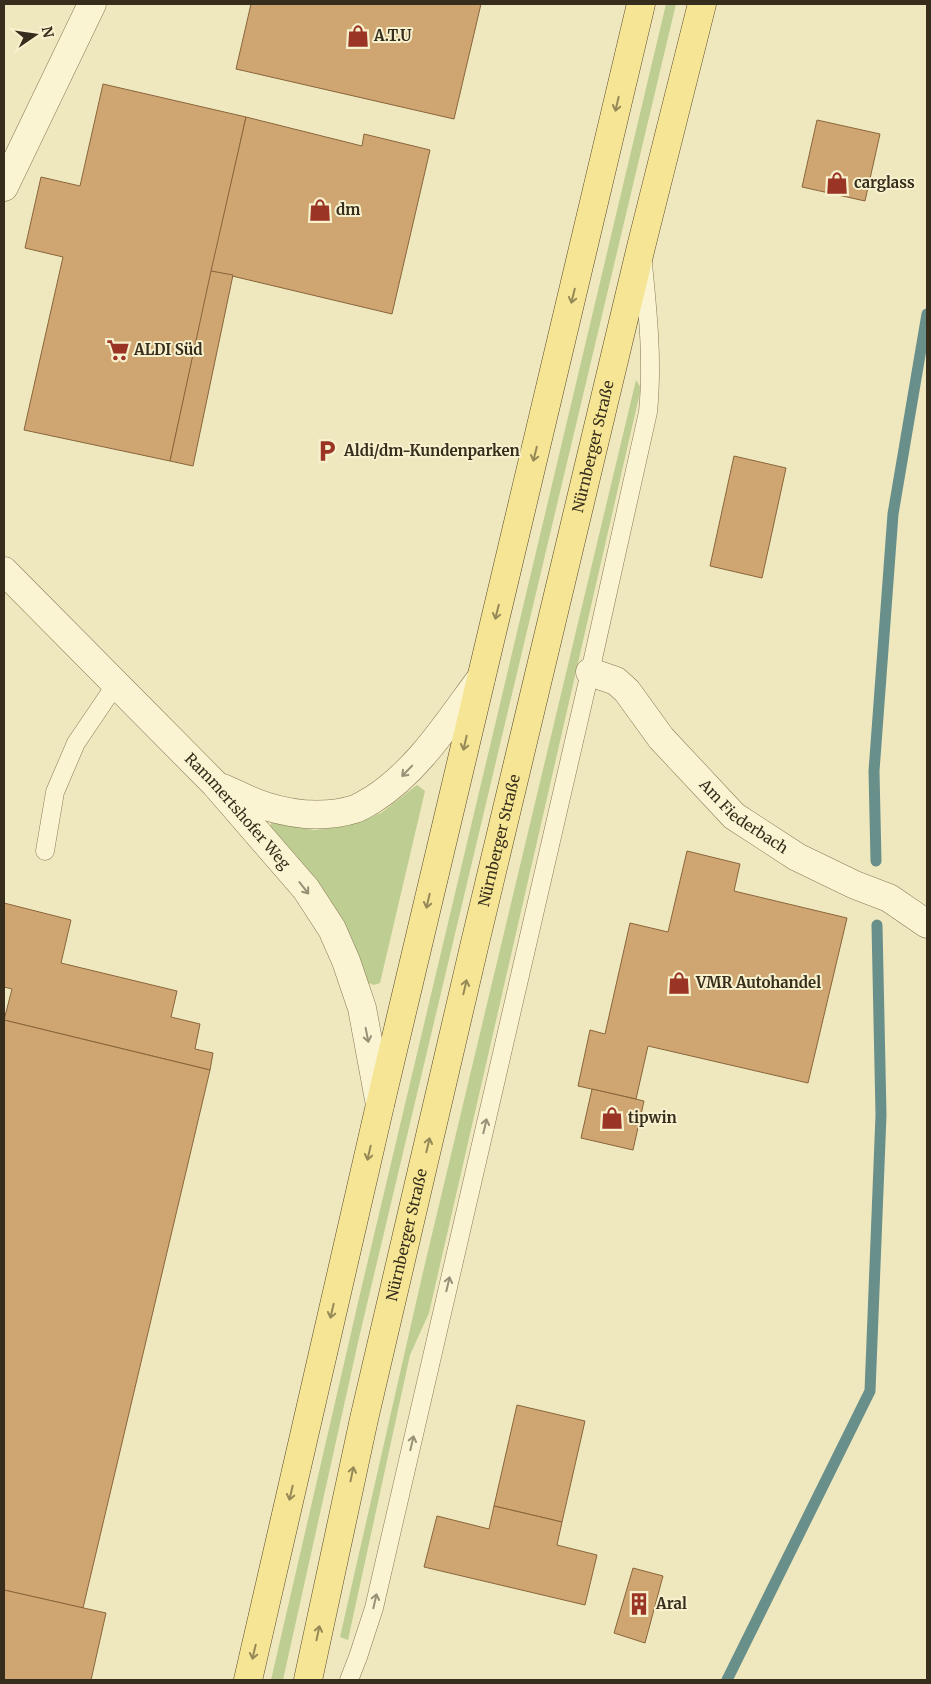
<svg xmlns="http://www.w3.org/2000/svg" width="931" height="1684" font-family="Merriweather,serif">
	<style>
		.green { fill: #bece92 }
		.lines { fill: none; stroke-linecap: round; stroke-linejoin: round }
		.stream { stroke: #698f8b; stroke-width: 11 }
		.building { fill: #cfa672; stroke: #89653b }
		.service-casing { stroke: #887856; stroke-width: 19 }
		.minor-casing { stroke: #887856; stroke-width: 29 }
		.primary-casing { stroke: #56452b; stroke-width: 29 }
		.service { stroke: #faf4d2; stroke-width: 18 }
		.minor { stroke: #faf4d2; stroke-width: 28 }
		.primary { stroke: #f5e594; stroke-width: 28 }
		.oneway { stroke: #968958 }
		.oneway2 { stroke: #989077 }
		.labels { text-anchor: middle; stroke-width: 4; stroke-linejoin: round; paint-order: stroke }
		.poi-label { font-size: 15px; font-weight: bold; fill: #372d1c; stroke: #f7f1ce; text-anchor: start }
		.street-label { font-size: 15px; fill: #372d1c; stroke: #f7f1ce }
	</style>
	<rect width="100%" height="100%" fill="#efe8be"/>
	<g class="green">
		<path d="M 666,4 L 676,4 L 359,1338 L 283,1680 L 271,1680 L 360,1294 Z"/>
		<path d="M 636,380 L 641,388 L 429,1313 L 410,1355 L 348,1640 L 340,1637 L 423,1272 Z"/>
		<path d="M 417,785 L 425,791 L 380,983 L 374,985 L 365,982 C 359,961 351,931 338,913 C 318,884 292,860 267,835 L 272,821 L 314,830 L 346,826 L 381,813 Z"/>
	</g>
	<g class="lines">
		<g class="stream">
			<path d="M 876,861 L 874,771 L 893,514 L 927,314"/>
			<path d="M 727,1680 L 870,1391 L 881,1115 L 877,925"/>
		</g>
	</g>
	<g class="building">
		<path d="M 251,4 L 481,4 L 454,119 L 236,69 Z"/>
		<path d="M 103,84 L 246,117 L 170,461 L 24,430 L 63,257 L 25,248 L 41,177 L 80,186 Z"/>
		<path d="M 246,117 L 362,146 L 364,134 L 430,150 L 392,314 L 211,271 Z"/>
		<path d="M 817,120 L 880,134 L 865,201 L 802,187 Z"/>
		<path d="M 211,271 L 233,275 L 193,466 L 170,461 Z"/>
		<path d="M 734,456 L 786,468 L 762,578 L 710,566 Z"/>
		<path d="M 687,851 L 740,864 L 734,891 L 847,918 L 808,1083 L 648,1046 L 636,1099 L 578,1086 L 590,1030 L 605,1034 L 630,923 L 668,932 Z"/>
		<path d="M 4,903 L 71,920 L 61,963 L 177,991 L 171,1017 L 200,1024 L 195,1049 L 213,1053 L 210,1070 L 4,1020 L 12,989 L 4,987 Z"/>
		<path d="M 4,1020 L 210,1070 L 83,1608 L 4,1590 Z"/>
		<path d="M 592,1089 L 644,1101 L 633,1150 L 581,1138 Z"/>
		<path d="M 517,1405 L 585,1421 L 562,1522 L 494,1506 Z"/>
		<path d="M 494,1506 L 562,1522 L 557,1545 L 597,1555 L 585,1605 L 424,1567 L 437,1516 L 489,1529 Z"/>
		<path d="M 633,1568 L 663,1576 L 645,1643 L 614,1633 Z"/>
		<path d="M 4,1590 L 106,1613 L 91,1680 L 4,1680 Z"/>
	</g>
	<g class="lines">
		<defs>
			<g id="service">
				<path d="M 45,851 L 55,792 L 76,743 L 116,684"/>
				<path d="M 349,1680 L 358,1657 L 374,1608 L 590,672 L 648,412 C 653,362 648,314 643,264"/>
			</g>
			<g id="minor">
				<path d="M 4,187 L 92,4"/>
				<path id="s1" d="M 4,571 L 215,784 L 306,889 L 332,929 L 346,961 L 362,1008 L 380,1105"/>
				<path id="s2" d="M 590,672 L 616,681 L 627,691 L 661,738 L 734,816 L 797,857 L 855,885 L 889,898 L 927,924"/>
				<path d="M 223,788 C 237,794 251,802 265,806 C 294,815 326,818 355,809 C 361,807 366,803 372,800 C 418,771 449,721 481,678"/>
			</g>
			<g id="primary">
				<path d="M 248,1680 L 380,1105 L 641,4"/>
				<path id="s3" d="M 308,1680 L 364,1419 L 474,947 L 641,247 L 702,4"/>
			</g>
		</defs>
		<use href="#service" class="service-casing"/>
		<use href="#minor" class="minor-casing"/>
		<use href="#primary" class="primary-casing"/>
		<use href="#service" class="service"/>
		<use href="#minor" class="minor"/>
		<use href="#primary" class="primary"/>
	</g>
	<defs><path id="oneway-shaft" d="M-6 0H5M1.5-3L5.5 0L1.5 3" fill="none" stroke-width="1.6" stroke-linecap="round" stroke-linejoin="round" transform="scale(1.25)"/></defs>
	<g class="oneway">
		<use href="#oneway-shaft" transform="translate(617 104) rotate(103)"/>
		<use href="#oneway-shaft" transform="translate(573 296) rotate(104)"/>
		<use href="#oneway-shaft" transform="translate(535 454) rotate(104)"/>
		<use href="#oneway-shaft" transform="translate(497 612) rotate(104)"/>
		<use href="#oneway-shaft" transform="translate(465 743) rotate(103)"/>
		<use href="#oneway-shaft" transform="translate(428 901) rotate(103)"/>
		<use href="#oneway-shaft" transform="translate(465 987) rotate(-77)"/>
		<use href="#oneway-shaft" transform="translate(428 1145) rotate(-77)"/>
		<use href="#oneway-shaft" transform="translate(369 1153) rotate(103)"/>
		<use href="#oneway-shaft" transform="translate(332 1311) rotate(103)"/>
		<use href="#oneway-shaft" transform="translate(352 1474) rotate(-78)"/>
		<use href="#oneway-shaft" transform="translate(291 1493) rotate(103)"/>
		<use href="#oneway-shaft" transform="translate(318 1633) rotate(-78)"/>
		<use href="#oneway-shaft" transform="translate(254 1652) rotate(103)"/>
	</g>
	<g class="oneway2">
		<use href="#oneway-shaft" transform="translate(407 771) rotate(134)"/>
		<use href="#oneway-shaft" transform="translate(304 888) rotate(52)"/>
		<use href="#oneway-shaft" transform="translate(367 1035) rotate(79)"/>
		<use href="#oneway-shaft" transform="translate(485 1126) rotate(-77)"/>
		<use href="#oneway-shaft" transform="translate(448 1284) rotate(-77)"/>
		<use href="#oneway-shaft" transform="translate(412 1443) rotate(-77)"/>
		<use href="#oneway-shaft" transform="translate(375 1601) rotate(-77)"/>
	</g>
	<defs>
		<symbol id="shop-bare" viewBox="-9 -9 18 18"><path d="M-5-2.5h2.3a2.7 3.5 0 0 1 5.4 0H5L5.5 6h-11ZM-1.5-2.5h3a1.5 2.3 0 0 0-3 0Z" fill="#9a3424" stroke="#f7f1ce" stroke-width="2.5" paint-order="stroke"/></symbol>
		<symbol id="supermarket-bare" viewBox="-9 -9 18 18"><path d="M-6-5.5h2.5l.6 2H6L4.5 2H-2.5L-4.4-4H-6ZM-1.5 3.2a1.3 1.3 0 1 0 .1 0ZM3 3.2a1.3 1.3 0 1 0 .1 0Z" fill="#9a3424" stroke="#f7f1ce" stroke-width="2.5" paint-order="stroke"/></symbol>
		<symbol id="parking-bare" viewBox="-9 -9 18 18"><path d="M-3.5-5.5H1a3.5 3.5 0 0 1 0 7H-1V5.5H-3.5ZM-1-3.4V-.6H.8a1.4 1.4 0 0 0 0-2.8Z" fill="#9a3424" stroke="#f7f1ce" stroke-width="2.5" paint-order="stroke"/></symbol>
		<symbol id="building-bare" viewBox="-9 -9 18 18"><path d="M-4-6H4V6H1V3H-1V6H-4ZM-2.5-4.3h1.7v1.8h-1.7ZM.8-4.3h1.7v1.8H.8ZM-2.5-1h1.7V.8h-1.7ZM.8-1h1.7V.8H.8Z" fill="#9a3424" stroke="#f7f1ce" stroke-width="2.5" paint-order="stroke"/></symbol>
	</defs>
	<g fill-rule="evenodd">
		<use href="#shop-bare" x="342" y="20" width="32" height="32"/>
		<use href="#shop-bare" x="821" y="167" width="32" height="32"/>
		<use href="#shop-bare" x="304" y="194" width="32" height="32"/>
		<use href="#supermarket-bare" x="102" y="334" width="32" height="32"/>
		<use href="#parking-bare" x="311" y="435" width="32" height="32"/>
		<use href="#shop-bare" x="663" y="967" width="32" height="32"/>
		<use href="#shop-bare" x="596" y="1102" width="32" height="32"/>
		<use href="#building-bare" x="623" y="1588" width="32" height="32"/>
	</g>
	<g class="labels">
		<g class="poi-label">
			<text x="374" y="41">A.T.U</text>
			<text x="854" y="188">carglass</text>
			<text x="336" y="215">dm</text>
			<text x="134" y="355">ALDI Süd</text>
			<text x="344" y="456">Aldi/dm-Kundenparken</text>
			<text x="696" y="988">VMR Autohandel</text>
			<text x="628" y="1123">tipwin</text>
			<text x="656" y="1609">Aral</text>
		</g>
		<g class="street-label">
			<text dy="5" stroke="none"><textPath href="#s3" startOffset="1266">Nürnberger Straße</textPath></text>
			<text dy="5" stroke="none"><textPath href="#s1" startOffset="335">Rammertshofer Weg</textPath></text>
			<text dy="5" stroke="none"><textPath href="#s2" startOffset="215">Am Fiederbach</textPath></text>
			<text dy="5" stroke="none"><textPath href="#s3" startOffset="861">Nürnberger Straße</textPath></text>
			<text dy="5" stroke="none"><textPath href="#s3" startOffset="456">Nürnberger Straße</textPath></text>
		</g>
	</g>
	<rect width="931" height="1684" fill="none" stroke="#372d1c" stroke-width="10"/>
	<g transform="translate(35 35) rotate(77)" stroke="#f7f1ce" stroke-width="4" paint-order="stroke">
	<path d="M0-4L9 19L0 12L-9 19Z" fill="#372d1c"/>
	<text y="-8" font-size="14" font-weight="bold" text-anchor="middle" fill="#372d1c">N</text>
	</g>
</svg>
